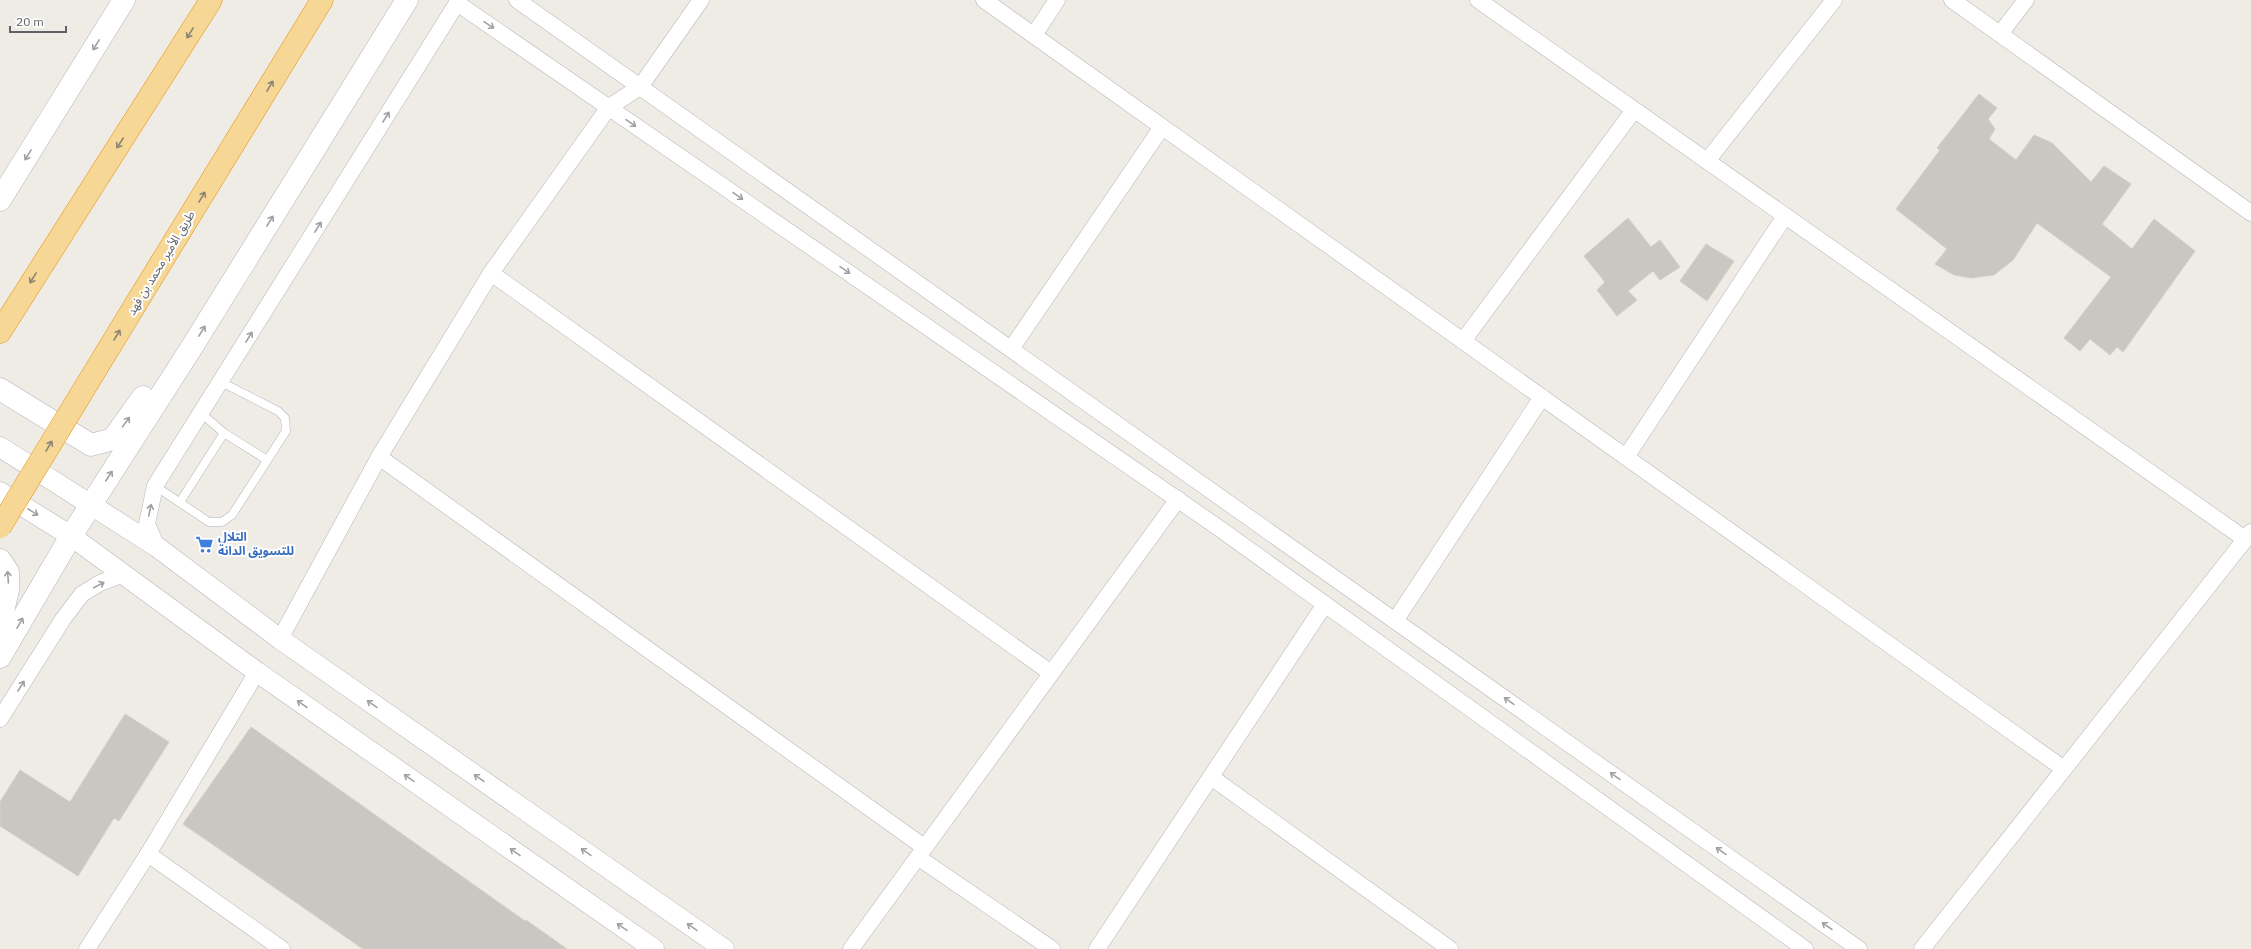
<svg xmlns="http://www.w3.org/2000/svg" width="2251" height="949" font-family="'IBM Plex Sans','Noto Sans Arabic',sans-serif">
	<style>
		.building { fill: #cac7c2; stroke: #d3cec5 }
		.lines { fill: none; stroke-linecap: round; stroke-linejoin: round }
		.service-casing { stroke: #b3b6ba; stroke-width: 9 }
		.minor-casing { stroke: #b3b6ba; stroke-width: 17 }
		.tertiary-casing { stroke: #b3b6ba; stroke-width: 21 }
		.secondary-casing { stroke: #b2b5ba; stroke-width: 23 }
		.motorway-casing { stroke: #e59310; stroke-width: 23 }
		.service { stroke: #fff; stroke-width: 8 }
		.minor { stroke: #fff; stroke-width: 16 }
		.tertiary { stroke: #fff; stroke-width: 20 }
		.secondary { stroke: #fff; stroke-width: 22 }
		.motorway { stroke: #f6d796; stroke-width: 22 }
		.motorway-bridge-casing { stroke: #e59310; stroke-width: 23; stroke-linecap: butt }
		.motorway-bridge { stroke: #f6d796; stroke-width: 22 }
		.oneway { stroke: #9ea0a3 }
		.oneway2 { stroke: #8c8474 }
		.labels { text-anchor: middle; stroke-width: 4; stroke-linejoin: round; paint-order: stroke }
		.street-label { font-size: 12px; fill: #5e6165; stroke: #fff }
		.shop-label { font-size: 12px; font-weight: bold; fill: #366cbe; stroke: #fff; text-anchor: start }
	</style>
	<rect width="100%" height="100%" fill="#efece6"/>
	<g class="building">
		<path d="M 1979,94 L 1997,108 L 1988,119 L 1995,129 L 1989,139 L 2016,160 L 2034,135 L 2052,143 L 2091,182 L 2104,166 L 2131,184 L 2102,224 L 2132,249 L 2154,219 L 2195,251 L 2123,352 L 2117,347 L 2110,355 L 2090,339 L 2080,351 L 2064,338 L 2111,277 L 2037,223 L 2013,260 L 1994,275 L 1971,278 L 1954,275 L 1935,264 L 1947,249 L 1896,209 L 1940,150 L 1937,148 Z"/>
		<path d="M 1628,218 L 1651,247 L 1660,240 L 1680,267 L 1660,280 L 1653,271 L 1628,291 L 1637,300 L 1617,316 L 1597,290 L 1605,282 L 1584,256 Z"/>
		<path d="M 1706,244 L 1734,261 L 1707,301 L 1680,281 Z"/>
		<path d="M 125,714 L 169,742 L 119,821 L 114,818 L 78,876 L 0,826 L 0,802 L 20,770 L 70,802 Z"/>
		<path d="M 251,727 L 525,921 L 526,920 L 567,949 L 363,949 L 202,837 L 183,824 Z"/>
	</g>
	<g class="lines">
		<defs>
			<g id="service">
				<path d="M 201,413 L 224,433 L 267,460"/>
				<path d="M 155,486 L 209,522 L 222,522 L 232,515 L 286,431 L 285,418 L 278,411 L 221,382"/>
				<path d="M 180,502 L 224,433"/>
			</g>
			<g id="minor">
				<path d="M 517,0 L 1859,949"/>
				<path d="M 984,0 L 2064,769"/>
				<path d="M 1478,0 L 2245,539"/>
				<path d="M 1952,0 L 2251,213"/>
				<path d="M 457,3 L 1216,526 L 1805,949"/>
				<path d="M 2000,34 L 2026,0"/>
				<path d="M 1034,35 L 1057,0"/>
				<path d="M 1707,161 L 1834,0"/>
				<path d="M 491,273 L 1051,673"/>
				<path d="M 1463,341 L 1634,110"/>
				<path d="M 1011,349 L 1162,127"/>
				<path d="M 379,457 L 924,847"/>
				<path d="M 1626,457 L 1785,216"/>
				<path d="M 157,547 L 147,524 L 155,486 L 459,0"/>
				<path d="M 1395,621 L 1542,397"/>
				<path d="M 280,639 L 379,457 L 491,273 L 609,107 L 640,87 L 701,0"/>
				<path d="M 257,672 L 148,854 L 282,949"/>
				<path d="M 0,719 L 63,619 L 82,594 L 100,583 L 124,574"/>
				<path d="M 1211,777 L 1450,949"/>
				<path d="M 919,858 L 1052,949"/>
				<path d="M 87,949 L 148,854"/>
				<path d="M 851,949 L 1178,499"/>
				<path d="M 1097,949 L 1325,604"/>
				<path d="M 1922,949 L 2251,532"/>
			</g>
			<g id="tertiary">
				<path d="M 0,447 L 157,547 L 280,639 L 724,949"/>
				<path d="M 0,492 L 71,536 L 257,672 L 654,949"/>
			</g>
			<g id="secondary">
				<path d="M 0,200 L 124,0"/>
				<path d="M 0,389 L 91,445 L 113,439 L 143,397"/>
				<path d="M 0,560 L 8,572 L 8,590 L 0,624"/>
				<path d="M 0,657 L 71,536 L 190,350 L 407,0"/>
			</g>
			<g id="motorway">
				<path d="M 137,302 L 322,0"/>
				<path d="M 0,332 L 211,0"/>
			</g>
		</defs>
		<use href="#service" class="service-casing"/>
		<use href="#minor" class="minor-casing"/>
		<use href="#tertiary" class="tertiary-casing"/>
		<use href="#secondary" class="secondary-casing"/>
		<use href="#motorway" class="motorway-casing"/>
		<use href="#service" class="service"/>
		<use href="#minor" class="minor"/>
		<use href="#tertiary" class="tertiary"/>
		<use href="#secondary" class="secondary"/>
		<use href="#motorway" class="motorway"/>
		<defs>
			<path id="motorway-bridge" d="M 0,527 L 137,302"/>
		</defs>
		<use href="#motorway-bridge" class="motorway-bridge-casing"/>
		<use href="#motorway-bridge" class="motorway-bridge"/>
	</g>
	<defs><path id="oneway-shaft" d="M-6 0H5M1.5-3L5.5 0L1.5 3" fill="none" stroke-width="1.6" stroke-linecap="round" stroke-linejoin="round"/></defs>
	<g class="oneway">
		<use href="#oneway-shaft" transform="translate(489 25) rotate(34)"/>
		<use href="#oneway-shaft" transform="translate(96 45) rotate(122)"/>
		<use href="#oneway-shaft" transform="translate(386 117) rotate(-58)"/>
		<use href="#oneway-shaft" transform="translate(631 123) rotate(35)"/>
		<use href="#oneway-shaft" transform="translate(28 155) rotate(122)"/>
		<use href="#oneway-shaft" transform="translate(738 196) rotate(35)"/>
		<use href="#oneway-shaft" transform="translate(270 221) rotate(-58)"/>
		<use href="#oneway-shaft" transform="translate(318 227) rotate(-58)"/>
		<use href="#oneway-shaft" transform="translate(845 270) rotate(35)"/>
		<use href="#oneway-shaft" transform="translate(202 331) rotate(-58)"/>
		<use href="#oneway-shaft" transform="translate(249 337) rotate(-58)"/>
		<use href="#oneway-shaft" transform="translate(126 422) rotate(-54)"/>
		<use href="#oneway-shaft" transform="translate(109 476) rotate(-57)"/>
		<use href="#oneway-shaft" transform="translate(150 510) rotate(-78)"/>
		<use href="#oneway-shaft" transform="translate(33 512) rotate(32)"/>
		<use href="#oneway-shaft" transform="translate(8 577) rotate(-94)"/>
		<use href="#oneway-shaft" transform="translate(99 585) rotate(-28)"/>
		<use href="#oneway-shaft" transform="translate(20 623) rotate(-60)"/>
		<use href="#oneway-shaft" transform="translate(21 686) rotate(-58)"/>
		<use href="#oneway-shaft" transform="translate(1509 701) rotate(-145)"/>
		<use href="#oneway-shaft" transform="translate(302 704) rotate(-145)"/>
		<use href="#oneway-shaft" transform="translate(372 704) rotate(-145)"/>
		<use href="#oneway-shaft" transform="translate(1615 776) rotate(-145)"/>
		<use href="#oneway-shaft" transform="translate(409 778) rotate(-145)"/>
		<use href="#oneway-shaft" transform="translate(479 778) rotate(-145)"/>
		<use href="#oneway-shaft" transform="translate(1721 851) rotate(-145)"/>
		<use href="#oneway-shaft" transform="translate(515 852) rotate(-145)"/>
		<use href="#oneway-shaft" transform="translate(586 852) rotate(-145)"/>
		<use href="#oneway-shaft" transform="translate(1827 926) rotate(-145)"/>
		<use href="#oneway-shaft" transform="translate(622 927) rotate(-145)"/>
		<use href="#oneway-shaft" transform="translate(692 927) rotate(-145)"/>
	</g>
	<g class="oneway2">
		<use href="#oneway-shaft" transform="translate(190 33) rotate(122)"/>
		<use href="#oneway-shaft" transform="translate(270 86) rotate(-59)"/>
		<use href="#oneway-shaft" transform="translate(120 143) rotate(123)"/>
		<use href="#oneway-shaft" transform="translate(202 197) rotate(-59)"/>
		<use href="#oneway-shaft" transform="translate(33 278) rotate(122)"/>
		<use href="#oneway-shaft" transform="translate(117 335) rotate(-59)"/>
		<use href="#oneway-shaft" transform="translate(49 446) rotate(-59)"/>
	</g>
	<defs>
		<symbol id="supermarket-bare" viewBox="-9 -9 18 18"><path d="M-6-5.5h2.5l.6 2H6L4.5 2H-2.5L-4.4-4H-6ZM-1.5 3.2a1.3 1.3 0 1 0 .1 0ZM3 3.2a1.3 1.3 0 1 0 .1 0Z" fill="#3f7fe0" stroke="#fff" stroke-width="2.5" paint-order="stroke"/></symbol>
	</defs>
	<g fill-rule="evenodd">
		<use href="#supermarket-bare" x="192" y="532" width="25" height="25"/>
	</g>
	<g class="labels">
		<g class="street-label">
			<text transform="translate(161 263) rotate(-59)" y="4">طريق الأمير محمد بن فهد</text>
		</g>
		<g class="shop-label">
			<text x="218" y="541">التلال<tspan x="218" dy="14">للتسويق الدانة</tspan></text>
		</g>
	</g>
	<path d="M10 26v6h56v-6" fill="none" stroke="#5e6165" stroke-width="2"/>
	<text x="16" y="26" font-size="12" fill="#5e6165" stroke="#ffffff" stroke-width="3" paint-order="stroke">20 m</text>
</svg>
